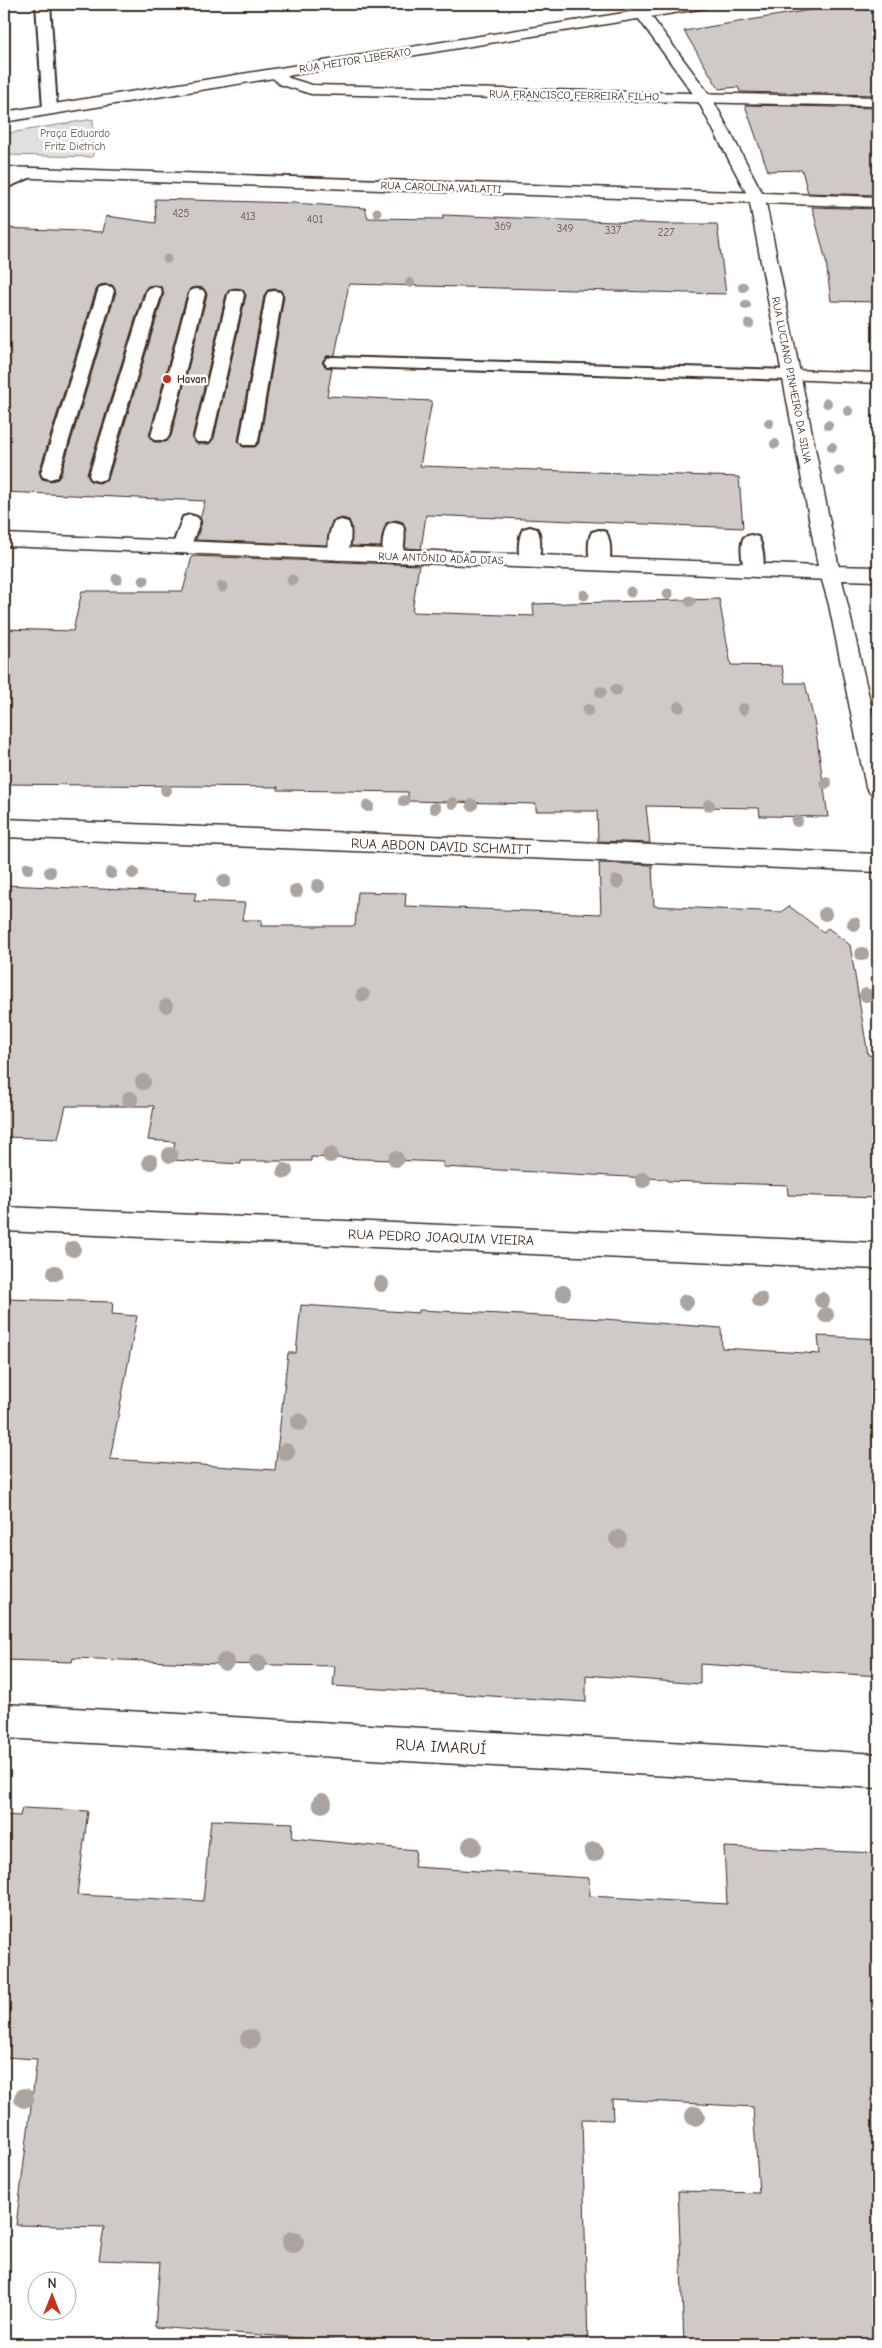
<svg xmlns="http://www.w3.org/2000/svg" width="882" height="2348" font-family="'Comic Neue',sans-serif">
	<style>
		.green { fill: #e2e0de; stroke: #8e857e }
		.building { fill: #cfcac7; stroke: #3b2a1e; fill-rule: evenodd }
		.lines { fill: none; stroke-linecap: round; stroke-linejoin: round }
		.lane-casing { stroke: #3b2a1e; stroke-width: 4 }
		.street-casing { stroke: #3b2a1e; stroke-width: 3 }
		.secondary-casing { stroke: #3b2a1e; stroke-width: 3 }
		.primary-casing { stroke: #3b2a1e; stroke-width: 3 }
		.lane { fill: #fff; fill-rule: evenodd }
		.street { fill: #fff; fill-rule: evenodd }
		.secondary { fill: #fff; fill-rule: evenodd }
		.primary { fill: #fff; fill-rule: evenodd }
		.tree { fill: #aaa39e }
		.poi-dot { fill: #c8321e; stroke: #fff; stroke-width: 2 }
		.labels { text-anchor: middle; stroke-width: 5; stroke-linejoin: round; paint-order: stroke }
		.far-street-label { font-size: 11px; fill: #3b2a1e; stroke: #fff }
		.far-park-label { font-size: 11px; fill: #65584e; stroke: #fff }
		.number-label { font-size: 11px; fill: #605248 }
		.far-poi-label { font-size: 11px; font-weight: bold; fill: #3b2a1e; stroke: #fff; text-anchor: start }
		.street-label { font-size: 14px; fill: #3b2a1e; stroke: #fff }
		.near-street-label { font-size: 16px; fill: #3b2a1e; stroke: #fff }
	</style>
	<rect width="100%" height="100%" fill="#fff"/>
	<filter id="ink" filterUnits="userSpaceOnUse"><feTurbulence type="fractalNoise" baseFrequency=".02" numOctaves="2"/><feDisplacementMap in="SourceGraphic" scale="10" xChannelSelector="R" yChannelSelector="G"/><feConvolveMatrix kernelMatrix="1 2 1 2 8 2 1 2 1" color-interpolation-filters="sRGB"/></filter>
	<g filter="url(#ink)">
		<path class="green" d="M 93,119 L 93,157 L 4,155 L 4,134 Z"/>
		<g class="building">
			<path d="M 846,4 L 878,4 L 878,95 L 740,92 L 738,87 L 719,89 L 684,31 Z"/>
			<path d="M 745,105 L 878,108 L 878,195 L 808,193 L 802,170 L 768,171 Z"/>
			<path d="M 155,199 L 294,203 L 365,208 L 368,218 L 443,219 L 443,215 L 664,224 L 717,224 L 726,294 L 349,284 L 335,355 L 327,356 L 322,362 L 326,367 L 332,368 L 327,396 L 432,401 L 420,466 L 739,477 L 743,528 L 426,515 L 421,549 L 405,548 L 405,527 L 403,522 L 396,520 L 386,523 L 381,547 L 351,546 L 351,525 L 349,520 L 342,518 L 332,521 L 327,545 L 196,540 L 202,522 L 200,519 L 205,501 L 4,492 L 4,228 L 103,232 L 106,216 L 156,223 ZM 106,284 L 112,285 L 116,292 L 61,474 L 58,479 L 51,481 L 42,479 L 39,472 L 96,290 L 100,285 ZM 154,285 L 160,286 L 164,293 L 109,476 L 106,481 L 99,483 L 90,481 L 87,474 L 144,291 L 148,286 ZM 197,287 L 203,288 L 207,294 L 171,436 L 166,442 L 154,442 L 149,436 L 187,294 L 191,288 ZM 236,288 L 242,289 L 246,295 L 214,438 L 209,444 L 197,444 L 192,438 L 226,295 L 230,289 ZM 274,289 L 280,290 L 284,296 L 260,441 L 255,447 L 243,447 L 238,441 L 264,296 L 268,290 Z"/>
			<path d="M 812,207 L 878,209 L 878,302 L 831,301 L 826,261 Z"/>
			<path d="M 192,556 L 419,565 L 412,612 L 534,616 L 533,604 L 719,599 L 731,665 L 782,666 L 785,683 L 805,683 L 815,725 L 828,817 L 760,816 L 759,808 L 646,806 L 650,843 L 598,841 L 597,811 L 536,811 L 536,804 L 408,801 L 408,792 L 278,790 L 278,787 L 4,784 L 4,629 L 73,631 L 82,591 L 183,591 Z"/>
			<path d="M 599,863 L 652,865 L 654,906 L 781,912 L 789,906 L 823,932 L 828,928 L 850,945 L 868,1055 L 878,1056 L 878,1198 L 788,1195 L 787,1185 L 667,1181 L 666,1179 L 443,1167 L 443,1162 L 311,1157 L 311,1161 L 241,1161 L 241,1164 L 172,1160 L 175,1142 L 148,1140 L 154,1106 L 66,1106 L 58,1139 L 4,1137 L 4,885 L 196,893 L 194,901 L 245,903 L 242,920 L 262,920 L 261,926 L 355,926 L 358,892 L 406,893 L 405,906 L 601,914 Z"/>
			<path d="M 4,1299 L 113,1302 L 112,1314 L 137,1316 L 110,1459 L 275,1470 L 288,1353 L 296,1353 L 301,1305 L 419,1313 L 419,1310 L 604,1319 L 721,1328 L 722,1348 L 820,1354 L 818,1336 L 878,1339 L 878,1478 L 873,1478 L 878,1538 L 878,1676 L 700,1664 L 700,1684 L 586,1675 L 586,1702 L 333,1686 L 335,1666 L 219,1664 L 73,1658 L 72,1662 L 4,1660 Z"/>
			<path d="M 22,1808 L 88,1811 L 77,1895 L 203,1901 L 211,1820 L 293,1823 L 292,1838 L 416,1850 L 414,1867 L 589,1878 L 590,1896 L 727,1904 L 724,1847 L 878,1853 L 878,2344 L 684,2344 L 678,2191 L 759,2193 L 753,2107 L 612,2099 L 613,2120 L 582,2119 L 588,2344 L 340,2344 L 341,2341 L 155,2327 L 160,2262 L 99,2260 L 104,2227 L 16,2225 L 37,2059 L 4,2057 L 4,1815 L 20,1816 Z"/>
		</g>
		<g class="lines">
			<defs>
				<g id="lane">
					<path d="M 36,4 L 50,4 L 57,109 L 50,113 L 43,109 Z"/>
					<path d="M 29,168 L 37,173 L 34,176 L 4,189 L 4,178 Z"/>
					<path d="M 106,286 L 112,287 L 114,291 L 59,473 L 57,477 L 50,479 L 43,477 L 41,473 L 98,291 L 100,287 Z"/>
					<path d="M 154,287 L 160,288 L 162,292 L 107,475 L 105,479 L 98,481 L 91,479 L 89,475 L 146,292 L 148,288 Z"/>
					<path d="M 197,289 L 203,290 L 205,294 L 169,436 L 166,440 L 154,440 L 151,436 L 189,294 L 191,290 Z"/>
					<path d="M 236,290 L 242,291 L 244,295 L 212,438 L 209,442 L 197,442 L 194,438 L 228,295 L 230,291 Z"/>
					<path d="M 274,291 L 280,292 L 282,296 L 258,441 L 255,445 L 243,445 L 240,441 L 266,296 L 268,292 Z"/>
					<path d="M 333,357 L 792,370 L 798,371 L 801,375 L 798,379 L 792,380 L 327,366 L 324,362 L 327,358 Z"/>
					<path d="M 190,515 L 197,517 L 200,521 L 189,551 L 182,553 L 175,551 L 172,547 L 183,517 Z"/>
					<path d="M 341,520 L 348,522 C 353,530 350,551 345,558 L 338,560 L 331,558 C 326,550 329,530 334,522 Z"/>
					<path d="M 395,522 L 402,524 C 407,532 404,553 399,560 L 392,562 L 385,560 C 380,552 383,532 388,524 Z"/>
					<path d="M 530,527 L 537,529 C 542,537 541,558 536,565 L 529,567 L 522,565 C 517,557 518,537 523,529 Z"/>
					<path d="M 599,530 L 606,532 C 611,540 612,560 607,568 L 600,570 L 593,568 C 588,561 587,540 592,532 Z"/>
					<path d="M 751,535 L 758,537 C 763,545 766,566 761,574 L 754,576 L 747,574 C 742,566 739,545 744,537 Z"/>
				</g>
				<g id="street">
					<path d="M 275,69 L 280,70 L 289,78 L 312,85 L 878,97 L 878,106 L 311,94 L 279,84 L 268,73 Z"/>
					<path d="M 792,370 L 878,373 L 878,383 L 786,379 L 783,375 L 786,371 Z"/>
					<path d="M 830,566 L 878,567 L 878,581 L 842,580 L 878,736 L 878,795 L 870,793 L 866,787 L 829,605 L 820,573 L 823,568 Z"/>
					<path d="M 4,819 L 878,854 L 878,872 L 4,837 Z"/>
					<path d="M 4,1207 L 878,1243 L 878,1269 L 4,1231 Z"/>
					<path d="M 4,1704 L 878,1754 L 878,1788 L 4,1738 Z"/>
				</g>
				<path id="secondary" d="M 628,4 L 642,4 L 712,98 L 765,198 L 840,573 L 837,578 L 830,580 L 4,546 L 4,534 L 818,566 L 749,198 L 697,99 Z"/>
				<g id="primary">
					<path d="M 680,4 L 712,4 L 705,8 L 4,122 L 4,112 Z"/>
					<path d="M 4,167 L 878,197 L 878,207 L 4,177 Z"/>
				</g>
			</defs>
			<use href="#lane" class="lane-casing"/>
			<use href="#street" class="street-casing"/>
			<use href="#secondary" class="secondary-casing"/>
			<use href="#primary" class="primary-casing"/>
			<use href="#lane" class="lane"/>
			<use href="#street" class="street"/>
			<use href="#secondary" class="secondary"/>
			<use href="#primary" class="primary"/>
		</g>
		<g class="tree">
			<circle cx="377" cy="212" r="4.5"/>
			<circle cx="167" cy="259" r="4.5"/>
			<circle cx="410" cy="283" r="5"/>
			<circle cx="743" cy="287" r="5"/>
			<circle cx="746" cy="305" r="5"/>
			<circle cx="749" cy="324" r="5"/>
			<circle cx="827" cy="403" r="5"/>
			<circle cx="848" cy="411" r="5"/>
			<circle cx="769" cy="423" r="5"/>
			<circle cx="828" cy="425" r="5"/>
			<circle cx="775" cy="444" r="5"/>
			<circle cx="832" cy="447" r="5"/>
			<circle cx="839" cy="471" r="5"/>
			<circle cx="117" cy="579" r="5.5"/>
			<circle cx="144" cy="580" r="5.5"/>
			<circle cx="292" cy="580" r="5.5"/>
			<circle cx="222" cy="587" r="5.5"/>
			<circle cx="631" cy="592" r="5.5"/>
			<circle cx="668" cy="594" r="5.5"/>
			<circle cx="584" cy="595" r="5.5"/>
			<circle cx="690" cy="601" r="5.5"/>
			<circle cx="616" cy="690" r="6"/>
			<circle cx="601" cy="692" r="6"/>
			<circle cx="679" cy="707" r="6"/>
			<circle cx="743" cy="709" r="6"/>
			<circle cx="588" cy="710" r="6"/>
			<circle cx="826" cy="783" r="6"/>
			<circle cx="166" cy="790" r="6"/>
			<circle cx="404" cy="801" r="6"/>
			<circle cx="453" cy="803" r="6"/>
			<circle cx="472" cy="805" r="6"/>
			<circle cx="709" cy="805" r="6"/>
			<circle cx="368" cy="806" r="6"/>
			<circle cx="435" cy="808" r="6"/>
			<circle cx="797" cy="821" r="6"/>
			<circle cx="28" cy="868" r="6"/>
			<circle cx="50" cy="872" r="6"/>
			<circle cx="111" cy="873" r="6"/>
			<circle cx="133" cy="873" r="6"/>
			<circle cx="224" cy="881" r="7"/>
			<circle cx="617" cy="882" r="7"/>
			<circle cx="318" cy="886" r="7"/>
			<circle cx="296" cy="891" r="7"/>
			<circle cx="825" cy="914" r="7"/>
			<circle cx="854" cy="924" r="7"/>
			<circle cx="862" cy="954" r="7"/>
			<circle cx="363" cy="995" r="7"/>
			<circle cx="866" cy="995" r="7"/>
			<circle cx="166" cy="1006" r="7"/>
			<circle cx="143" cy="1082" r="8"/>
			<circle cx="130" cy="1099" r="8"/>
			<circle cx="170" cy="1155" r="8"/>
			<circle cx="330" cy="1155" r="8"/>
			<circle cx="396" cy="1159" r="8"/>
			<circle cx="150" cy="1162" r="8"/>
			<circle cx="285" cy="1171" r="8"/>
			<circle cx="643" cy="1180" r="8"/>
			<circle cx="73" cy="1249" r="8"/>
			<circle cx="55" cy="1273" r="8"/>
			<circle cx="381" cy="1284" r="8"/>
			<circle cx="563" cy="1293" r="8"/>
			<circle cx="760" cy="1300" r="8"/>
			<circle cx="822" cy="1300" r="8"/>
			<circle cx="686" cy="1302" r="8"/>
			<circle cx="826" cy="1315" r="8"/>
			<circle cx="299" cy="1422" r="9"/>
			<circle cx="286" cy="1452" r="9"/>
			<circle cx="618" cy="1539" r="9"/>
			<circle cx="225" cy="1662" r="9"/>
			<circle cx="258" cy="1663" r="9"/>
			<circle cx="322" cy="1803" r="10"/>
			<circle cx="472" cy="1846" r="10"/>
			<circle cx="594" cy="1852" r="10"/>
			<circle cx="250" cy="2039" r="10"/>
			<circle cx="24" cy="2098" r="10"/>
			<circle cx="695" cy="2116" r="10"/>
			<circle cx="293" cy="2242" r="11"/>
		</g>
	</g>
	<circle class="poi-dot" cx="167" cy="379" r="5"/>
	<g class="labels">
		<g class="far-street-label">
			<text transform="translate(355 60) rotate(-9)" y="4">RUA HEITOR LIBERATO</text>
			<text transform="translate(574 95) rotate(1)" y="4">RUA FRANCISCO FERREIRA FILHO</text>
			<text transform="translate(441 187) rotate(2)" y="4">RUA CAROLINA VAILATTI</text>
			<text transform="translate(792 380) rotate(79)" y="4">RUA LUCIANO PINHEIRO DA SILVA</text>
			<text transform="translate(441 558) rotate(2)" y="4">RUA ANTÔNIO ADÃO DIAS</text>
		</g>
		<g class="far-park-label">
			<text x="75" y="137">Praça Eduardo<tspan x="75" dy="13">Fritz Dietrich</tspan></text>
		</g>
		<g class="number-label">
			<text x="181" y="217">425</text>
			<text x="248" y="220">413</text>
			<text x="315" y="223">401</text>
			<text x="503" y="230">369</text>
			<text x="565" y="232">349</text>
			<text x="613" y="234">337</text>
			<text x="666" y="236">227</text>
		</g>
		<g class="far-poi-label">
			<text x="177" y="383">Havan</text>
		</g>
		<g class="street-label">
			<text transform="translate(441 846) rotate(2)" y="5">RUA ABDON DAVID SCHMITT</text>
			<text transform="translate(441 1237) rotate(2)" y="5">RUA PEDRO JOAQUIM VIEIRA</text>
		</g>
		<g class="near-street-label">
			<text transform="translate(441 1746) rotate(3)" y="6">RUA IMARUÍ</text>
		</g>
	</g>
	<rect width="882" height="2348" fill="none" stroke="#fff" stroke-width="20"/>
	<rect x="10" y="10" width="862" height="2328" fill="none" stroke="#3b2a1e" stroke-width="2" filter="url(#ink)"/>
	<g transform="translate(52 2296)"><circle r="24" fill="#ffffff" stroke="#b1aaa5"/>
	<path d="M0-4L9 19L0 12L-9 19Z" fill="#c8321e"/>
	<text y="-8" font-size="14" font-weight="bold" text-anchor="middle" fill="#3b2a1e">N</text>
	</g>
</svg>
